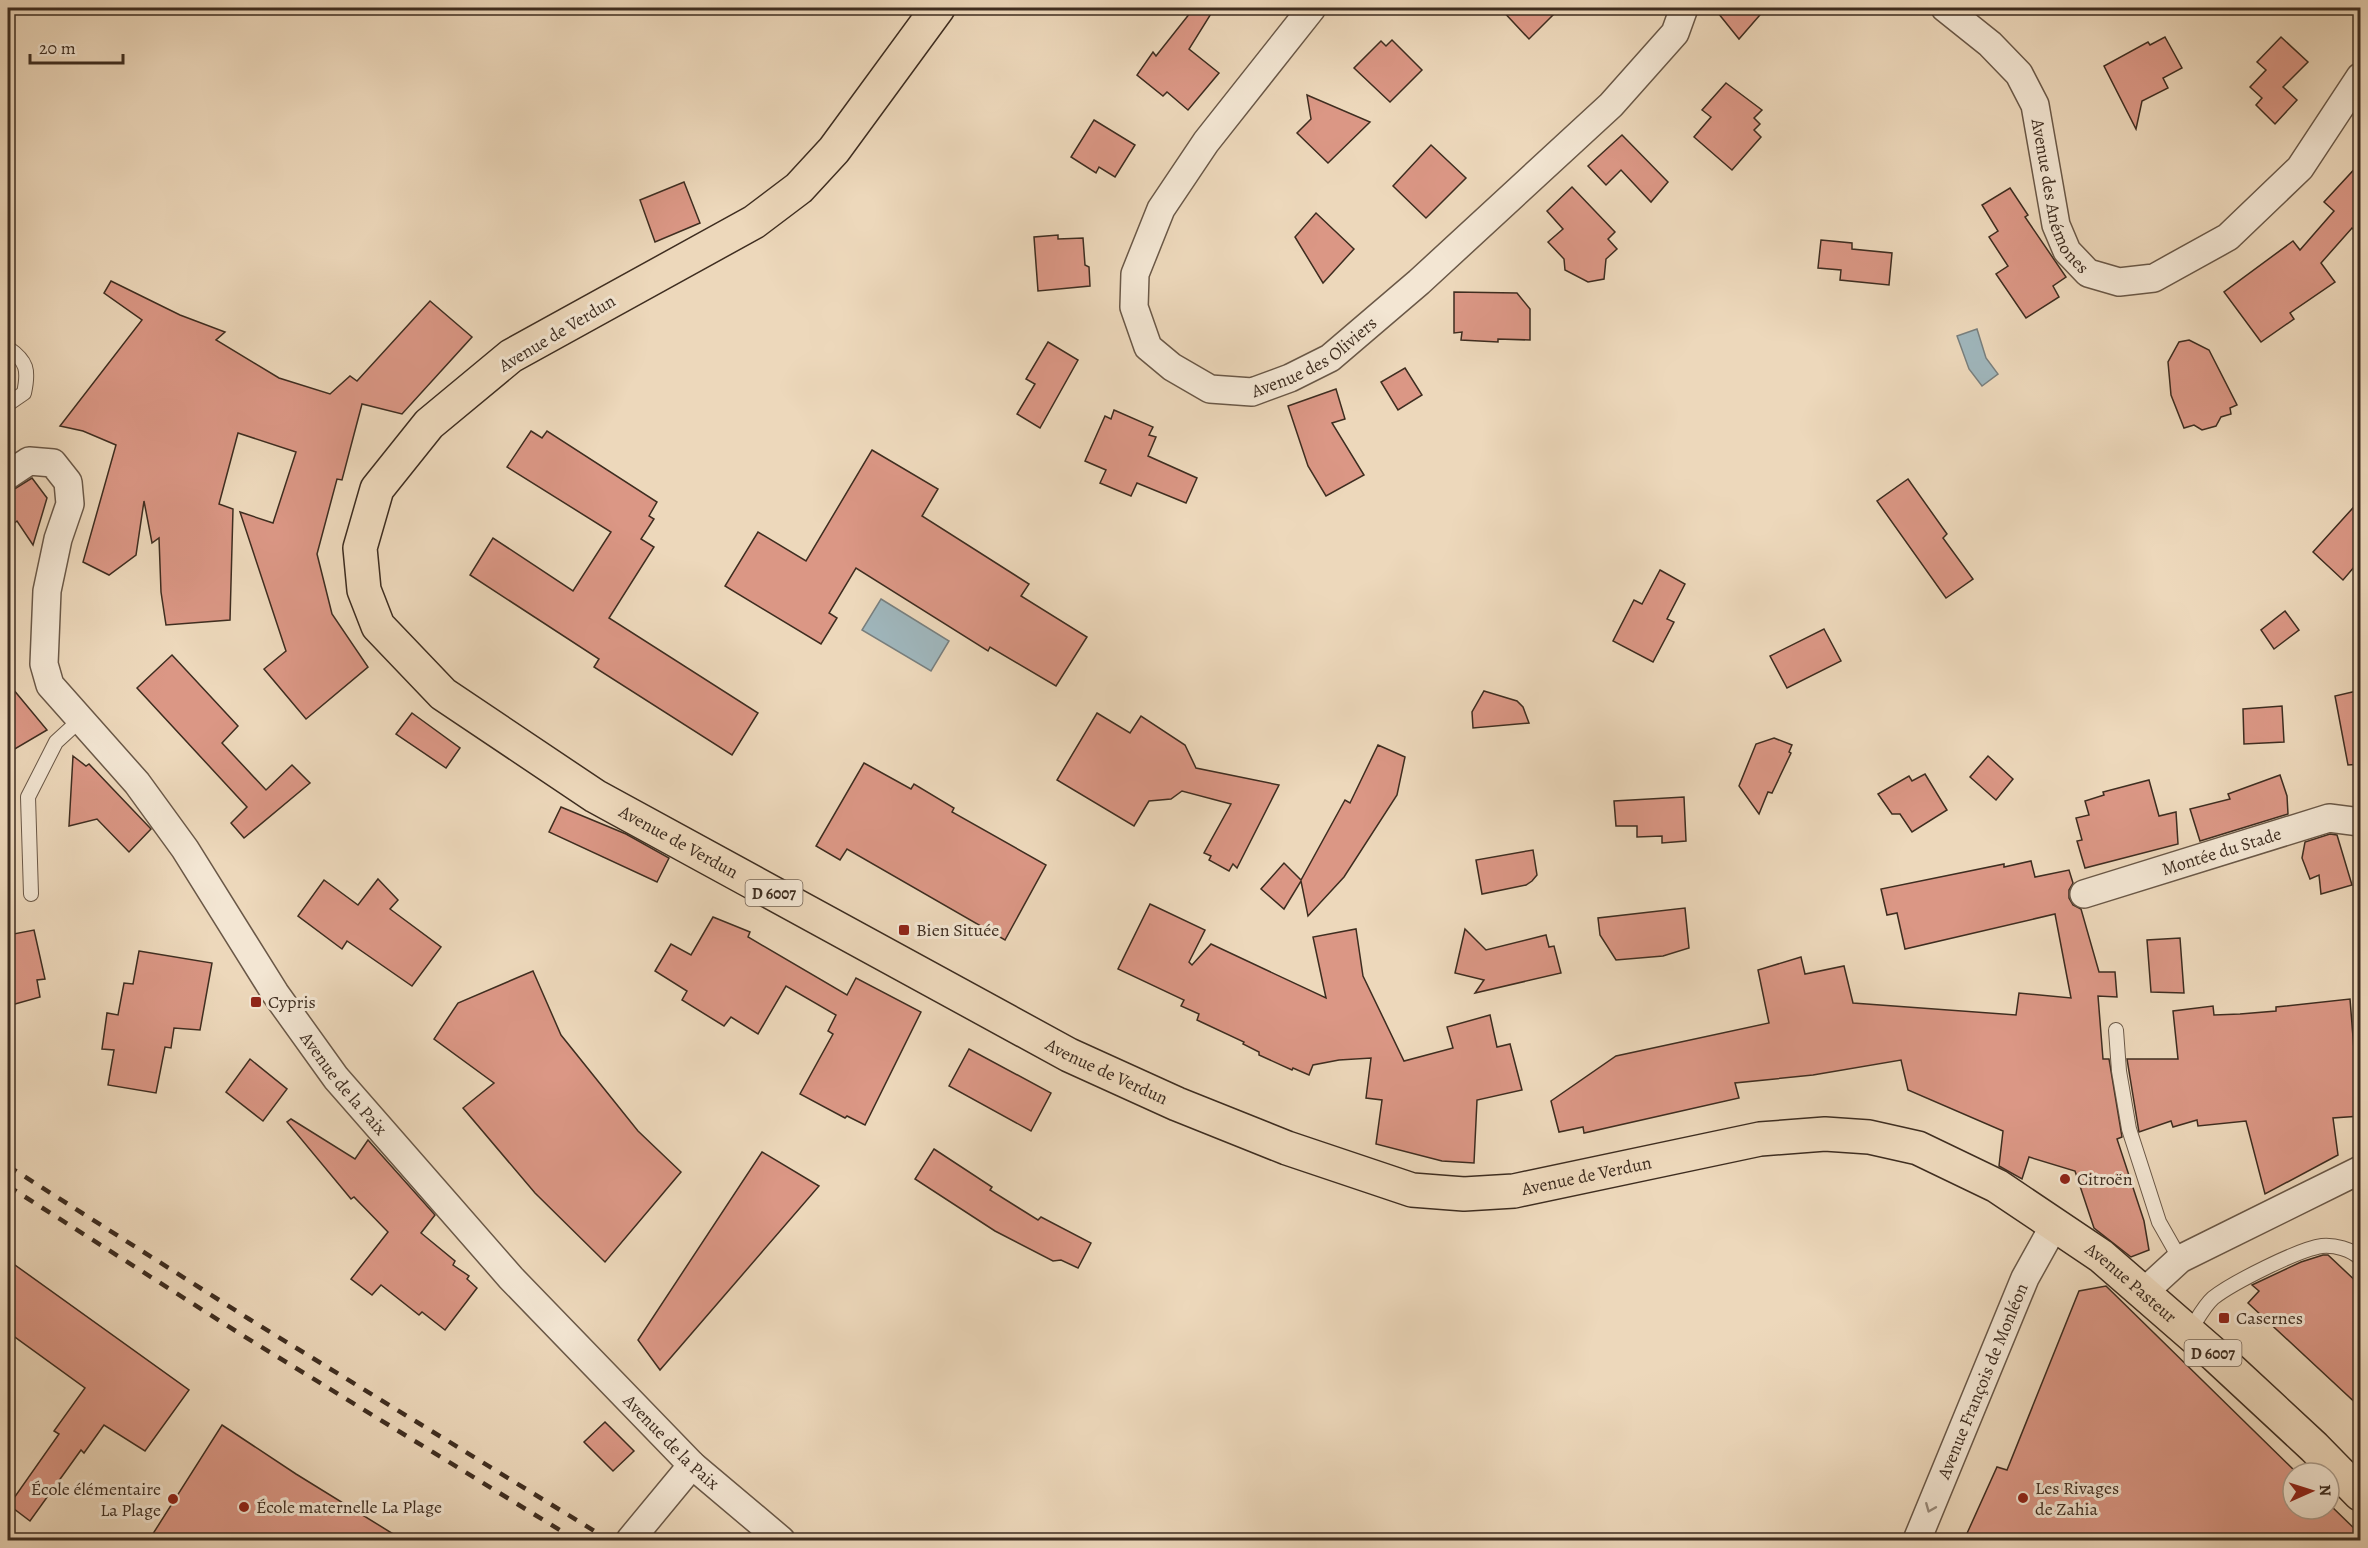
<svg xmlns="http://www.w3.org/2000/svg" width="2368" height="1548" font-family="Alegreya,serif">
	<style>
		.water { fill: #9fb6bc; stroke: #787f7e; stroke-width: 1.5 }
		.building { fill: #db9785; stroke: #3e2d20; stroke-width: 1.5 }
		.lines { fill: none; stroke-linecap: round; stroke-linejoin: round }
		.service-casing { stroke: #6a5847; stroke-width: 16 }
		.minor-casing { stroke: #6a5847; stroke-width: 30 }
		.primary-casing { stroke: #3e2d20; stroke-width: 36 }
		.service { stroke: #f3e6d3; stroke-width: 14 }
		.minor { stroke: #f3e6d3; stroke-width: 27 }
		.primary { stroke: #edd8bb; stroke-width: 33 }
		.rail { stroke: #3e2d20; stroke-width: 4.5; stroke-dasharray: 10 10; stroke-linecap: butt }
		.oneway { stroke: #988a7a }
		.poi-dot { fill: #8f2418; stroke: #f3e6d3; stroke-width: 2 }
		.labels { text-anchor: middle; stroke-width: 6; stroke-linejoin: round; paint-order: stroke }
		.shield { fill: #f3e6d3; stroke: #746456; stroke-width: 1.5 }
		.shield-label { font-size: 16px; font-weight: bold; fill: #3e2d20 }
		.street-label { font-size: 18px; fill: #3e2d20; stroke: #f3e6d3 }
		.poi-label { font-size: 18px; fill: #3e2d20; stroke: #f3e6d3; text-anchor: start }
	</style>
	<rect width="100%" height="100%" fill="#edd8bb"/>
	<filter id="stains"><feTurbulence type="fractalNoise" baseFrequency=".00333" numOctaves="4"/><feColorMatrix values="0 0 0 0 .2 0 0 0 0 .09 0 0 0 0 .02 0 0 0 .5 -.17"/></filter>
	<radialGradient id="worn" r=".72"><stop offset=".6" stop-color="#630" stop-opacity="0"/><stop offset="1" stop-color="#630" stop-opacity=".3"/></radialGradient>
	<g class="water">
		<path d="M 1977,329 L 1986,358 L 1998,374 L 1982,386 L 1969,369 L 1957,336 Z"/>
		<path d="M 881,599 L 949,641 L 931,671 L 862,630 Z"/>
	</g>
	<g class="building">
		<path d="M 1194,8 L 1214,9 L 1189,49 L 1219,73 L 1188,110 L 1167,92 L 1163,96 L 1137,75 L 1153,52 L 1156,56 Z"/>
		<path d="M 1500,8 L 1560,8 L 1529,39 Z"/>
		<path d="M 1714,8 L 1766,8 L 1739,39 Z"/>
		<path d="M 2165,37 L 2182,68 L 2163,78 L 2168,88 L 2142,101 L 2136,129 L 2104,66 L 2148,42 L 2150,45 Z"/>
		<path d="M 2281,37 L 2308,62 L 2283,87 L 2297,100 L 2275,124 L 2256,105 L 2262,98 L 2250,87 L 2266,70 L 2257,62 Z"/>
		<path d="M 1392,40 L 1422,70 L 1390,102 L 1354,68 L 1381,41 L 1386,46 Z"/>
		<path d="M 1726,83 L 1762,110 L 1754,118 L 1760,124 L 1754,130 L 1761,137 L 1732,170 L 1694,137 L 1711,117 L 1702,110 Z"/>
		<path d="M 1307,95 L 1370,122 L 1328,163 L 1297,133 L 1311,119 Z"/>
		<path d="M 1094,120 L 1135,145 L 1115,177 L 1099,167 L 1096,173 L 1071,157 Z"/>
		<path d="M 1622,135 L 1668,182 L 1651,202 L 1621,170 L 1606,185 L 1588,166 Z"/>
		<path d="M 1431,145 L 1466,178 L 1426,218 L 1393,186 Z"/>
		<path d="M 2361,162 L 2361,236 L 2352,228 L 2321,263 L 2335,282 L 2290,313 L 2294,319 L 2261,342 L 2224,292 L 2293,241 L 2300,250 L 2334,211 L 2324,202 Z"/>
		<path d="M 684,182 L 700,223 L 655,242 L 640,200 Z"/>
		<path d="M 1572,187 L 1615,232 L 1608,239 L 1617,249 L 1606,259 L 1604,279 L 1588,282 L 1565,270 L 1564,259 L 1548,242 L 1563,229 L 1547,211 Z"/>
		<path d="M 2010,188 L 2028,215 L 2025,217 L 2066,277 L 2053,286 L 2059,297 L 2026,318 L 1996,274 L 2008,266 L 1989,237 L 1998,231 L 1982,205 Z"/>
		<path d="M 1316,213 L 1354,249 L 1323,283 L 1295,237 Z"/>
		<path d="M 1058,235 L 1058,239 L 1083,238 L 1085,265 L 1089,267 L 1090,286 L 1038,291 L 1034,237 Z"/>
		<path d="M 1821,240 L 1852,243 L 1852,249 L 1892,253 L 1889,285 L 1840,280 L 1841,270 L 1818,268 Z"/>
		<path d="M 111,281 L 180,315 L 225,332 L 216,340 L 279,378 L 330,394 L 350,376 L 357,381 L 430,301 L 472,337 L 402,414 L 362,404 L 342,480 L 337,479 L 317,554 L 332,614 L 368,667 L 306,719 L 264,669 L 286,651 L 240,512 L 273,523 L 296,452 L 238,433 L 219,504 L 233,509 L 230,620 L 166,625 L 161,592 L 159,538 L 152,543 L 144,501 L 136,555 L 109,575 L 83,562 L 116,445 L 83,431 L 60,426 L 142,320 L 104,293 Z"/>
		<path d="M 1454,292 L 1517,293 L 1530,309 L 1530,340 L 1498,339 L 1498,342 L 1461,340 L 1462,332 L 1454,333 Z"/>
		<path d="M 2189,340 L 2209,350 L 2237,405 L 2230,408 L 2231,414 L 2221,417 L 2216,426 L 2202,430 L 2194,425 L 2184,428 L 2171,395 L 2168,362 L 2179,342 Z"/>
		<path d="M 1048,342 L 1078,360 L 1040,428 L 1017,414 L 1035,384 L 1026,379 Z"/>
		<path d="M 1405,368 L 1422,395 L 1398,410 L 1381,382 Z"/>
		<path d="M 1336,389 L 1345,419 L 1332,423 L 1364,475 L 1326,496 L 1308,466 L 1288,406 Z"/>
		<path d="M 1114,410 L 1153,427 L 1149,435 L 1156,437 L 1148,456 L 1197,478 L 1186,503 L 1137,483 L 1131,496 L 1100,483 L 1106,470 L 1085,461 L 1105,416 L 1111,419 Z"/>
		<path d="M 531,431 L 542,438 L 547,431 L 657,502 L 649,516 L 654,519 L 641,539 L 654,547 L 609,618 L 758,713 L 732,755 L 594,667 L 599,659 L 470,575 L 493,538 L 573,591 L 611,532 L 507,467 Z"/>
		<path d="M 872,450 L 938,489 L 922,516 L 1029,584 L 1021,596 L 1087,637 L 1056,686 L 990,647 L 988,651 L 856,568 L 829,613 L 837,618 L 821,644 L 725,586 L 758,532 L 806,561 Z"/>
		<path d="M 32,478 L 47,498 L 33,545 L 17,521 L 8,528 L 8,491 L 16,488 Z"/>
		<path d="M 1908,479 L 1947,534 L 1943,538 L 1973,579 L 1946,598 L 1877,501 Z"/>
		<path d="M 2361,499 L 2361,559 L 2343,580 L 2313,552 Z"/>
		<path d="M 1660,570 L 1685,584 L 1667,619 L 1674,622 L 1653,662 L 1613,641 L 1634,600 L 1642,604 Z"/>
		<path d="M 2285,611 L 2299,630 L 2274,649 L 2261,630 Z"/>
		<path d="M 1824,629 L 1841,661 L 1787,688 L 1770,656 Z"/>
		<path d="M 172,655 L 238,726 L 222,743 L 266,790 L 292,765 L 310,783 L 244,838 L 231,823 L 247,807 L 137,688 Z"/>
		<path d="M 8,683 L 47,730 L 8,753 Z"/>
		<path d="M 2361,690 L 2361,764 L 2348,765 L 2335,696 Z"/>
		<path d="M 1484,691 L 1517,701 L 1523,707 L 1529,723 L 1473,728 L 1472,712 Z"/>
		<path d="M 2282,706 L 2284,742 L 2244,744 L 2243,709 Z"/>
		<path d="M 412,713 L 460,748 L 446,768 L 396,734 Z"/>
		<path d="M 1097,713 L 1130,733 L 1141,716 L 1185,745 L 1196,768 L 1279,785 L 1237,868 L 1233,864 L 1229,871 L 1209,860 L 1211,856 L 1204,853 L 1231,804 L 1182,791 L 1171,799 L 1149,801 L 1134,826 L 1057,780 Z"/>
		<path d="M 1774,738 L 1792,745 L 1789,752 L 1791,753 L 1772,793 L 1768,792 L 1759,814 L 1739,786 L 1756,744 Z"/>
		<path d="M 1378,745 L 1405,757 L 1397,795 L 1344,877 L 1308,916 L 1301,881 L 1284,909 L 1261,889 L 1284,863 L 1301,880 L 1345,800 L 1350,803 Z"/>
		<path d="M 73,756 L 86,766 L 89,764 L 151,829 L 129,852 L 97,819 L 69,826 Z"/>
		<path d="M 1988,756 L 2013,779 L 1996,800 L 1970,777 Z"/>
		<path d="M 864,763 L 911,789 L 914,784 L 954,808 L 952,812 L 1046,865 L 1005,940 L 847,849 L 840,860 L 816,846 Z"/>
		<path d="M 1925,774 L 1947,810 L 1912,832 L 1900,814 L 1892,814 L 1878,794 L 1909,776 L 1912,781 Z"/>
		<path d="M 2280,775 L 2287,796 L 2288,814 L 2200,841 L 2190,809 L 2230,799 L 2228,794 Z"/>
		<path d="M 2149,780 L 2159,816 L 2176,812 L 2178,844 L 2085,868 L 2077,841 L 2082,840 L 2076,818 L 2089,815 L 2085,801 L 2104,795 L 2103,792 Z"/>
		<path d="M 1684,797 L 1686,841 L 1662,843 L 1662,836 L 1637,837 L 1637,826 L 1616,826 L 1614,801 Z"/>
		<path d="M 561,807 L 626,834 L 669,858 L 657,882 L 549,832 Z"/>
		<path d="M 2330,834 L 2337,835 L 2352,885 L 2321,894 L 2319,875 L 2310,879 L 2302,858 L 2305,842 Z"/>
		<path d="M 1533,850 L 1537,875 L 1532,881 L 1526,885 L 1482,894 L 1476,860 Z"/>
		<path d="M 2031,861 L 2035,877 L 2069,870 L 2073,883 L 2069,890 L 2069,898 L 2073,905 L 2081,909 L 2099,972 L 2115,972 L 2117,997 L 2098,996 L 2103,1059 L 2109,1059 L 2122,1137 L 2117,1139 L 2144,1221 L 2149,1250 L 2131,1257 L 2094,1228 L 2075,1171 L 2029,1157 L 2022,1179 L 1999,1166 L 2003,1131 L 1908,1090 L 1901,1060 L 1813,1075 L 1735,1083 L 1739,1098 L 1584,1133 L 1583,1127 L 1559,1132 L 1551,1101 L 1616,1056 L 1769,1023 L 1758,970 L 1801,957 L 1805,974 L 1844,966 L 1853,1003 L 2016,1015 L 2019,993 L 2071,998 L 2055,914 L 1905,949 L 1897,913 L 1887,915 L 1881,889 L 2004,864 L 2004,867 Z"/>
		<path d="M 378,879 L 398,900 L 390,909 L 441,947 L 412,986 L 347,941 L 342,949 L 298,916 L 324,880 L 358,905 Z"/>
		<path d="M 1150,904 L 1205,930 L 1189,962 L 1192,965 L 1211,944 L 1326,998 L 1313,937 L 1356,929 L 1363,976 L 1404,1061 L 1453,1048 L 1447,1027 L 1490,1015 L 1497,1047 L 1510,1044 L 1522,1090 L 1477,1100 L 1474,1163 L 1442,1161 L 1376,1144 L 1382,1100 L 1366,1098 L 1371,1058 L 1339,1060 L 1313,1065 L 1309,1075 L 1293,1068 L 1292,1070 L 1259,1055 L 1259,1052 L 1243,1044 L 1244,1042 L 1197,1020 L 1199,1014 L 1181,1006 L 1184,1000 L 1118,969 Z"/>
		<path d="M 1685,908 L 1689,948 L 1663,956 L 1616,960 L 1600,935 L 1598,918 Z"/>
		<path d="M 713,917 L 750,932 L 748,937 L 847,995 L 856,978 L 921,1012 L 865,1125 L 847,1116 L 845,1118 L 800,1094 L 833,1034 L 828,1031 L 836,1015 L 786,986 L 758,1034 L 731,1017 L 724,1026 L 682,1000 L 687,991 L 655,971 L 671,944 L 691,955 Z"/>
		<path d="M 1465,929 L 1486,950 L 1546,935 L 1549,947 L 1554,946 L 1561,973 L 1475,993 L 1484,980 L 1455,973 Z"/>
		<path d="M 34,930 L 45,979 L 37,980 L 40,997 L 8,1006 L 8,935 Z"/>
		<path d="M 2180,938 L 2184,993 L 2151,992 L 2147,940 Z"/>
		<path d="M 139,951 L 212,963 L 200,1030 L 174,1028 L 171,1048 L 165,1047 L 156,1093 L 108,1085 L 114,1050 L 102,1049 L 107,1013 L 118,1015 L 124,983 L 133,984 Z"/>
		<path d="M 533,971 L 561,1035 L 638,1131 L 681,1172 L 605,1262 L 535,1193 L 463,1108 L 494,1083 L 434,1039 L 458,1003 Z"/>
		<path d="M 2350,999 L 2356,1075 L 2361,1074 L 2361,1116 L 2333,1118 L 2338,1155 L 2265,1194 L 2246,1121 L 2198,1126 L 2197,1120 L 2173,1127 L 2171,1121 L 2139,1132 L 2127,1059 L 2178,1059 L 2173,1011 L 2213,1006 L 2214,1015 L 2240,1014 L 2276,1011 L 2276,1007 Z"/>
		<path d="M 969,1049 L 1051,1093 L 1031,1131 L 949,1086 Z"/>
		<path d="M 250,1059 L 287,1089 L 263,1121 L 226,1092 Z"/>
		<path d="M 291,1119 L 355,1159 L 368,1140 L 435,1215 L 421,1233 L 455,1261 L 453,1265 L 469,1276 L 467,1279 L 477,1288 L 445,1330 L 422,1312 L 419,1315 L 381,1285 L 372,1295 L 351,1279 L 388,1232 L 354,1197 L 351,1199 L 287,1122 Z"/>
		<path d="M 934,1149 L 992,1187 L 990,1190 L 1038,1220 L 1041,1217 L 1091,1243 L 1078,1268 L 1061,1260 L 1053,1261 L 995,1231 L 915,1179 Z"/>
		<path d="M 762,1152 L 819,1186 L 660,1370 L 638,1340 Z"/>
		<path d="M 2323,1255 L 2328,1255 L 2361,1286 L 2361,1408 L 2248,1303 L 2259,1291 L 2252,1285 L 2301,1262 Z"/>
		<path d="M 8,1260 L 189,1390 L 145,1451 L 104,1425 L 84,1453 L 81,1450 L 30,1521 L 9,1505 L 59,1434 L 54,1431 L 85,1388 L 8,1332 Z"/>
		<path d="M 2106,1286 L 2297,1473 L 2293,1473 L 2293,1509 L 2329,1509 L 2329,1504 L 2361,1535 L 2361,1540 L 1964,1540 L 1997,1467 L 2007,1470 L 2079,1291 Z"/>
		<path d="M 605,1422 L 634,1451 L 613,1471 L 584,1442 Z"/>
		<path d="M 222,1425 L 296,1474 L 403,1540 L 149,1540 Z"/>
	</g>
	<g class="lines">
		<defs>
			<g id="service">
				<path d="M 8,348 C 27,361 29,370 24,393 L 8,404"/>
				<path d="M 31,894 L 28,797 L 56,742 L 80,720"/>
				<path d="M 2116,1030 L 2119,1071 L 2129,1129 L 2159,1222 L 2180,1259"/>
				<path d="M 2189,1332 C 2196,1322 2203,1307 2213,1298 C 2232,1283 2299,1249 2322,1246 C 2335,1245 2351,1249 2360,1258"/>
			</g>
			<g id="minor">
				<path id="s1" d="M 1312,8 L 1206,142 L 1161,209 L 1135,274 L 1134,307 L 1148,347 L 1172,367 L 1210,389 L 1252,392 L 1290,378 L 1330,358 L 1419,282 L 1611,105 L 1675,33 L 1684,8"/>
				<path id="s2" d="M 1945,8 L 1990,44 L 2019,74 L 2035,105 L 2056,225 L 2067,251 L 2088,273 L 2119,282 L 2154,278 L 2228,237 L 2300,168 L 2360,77"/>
				<path id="s3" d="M 8,475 L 29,461 L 53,463 L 68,482 L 70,504 L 58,539 L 47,591 L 44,664 L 50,685 L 137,783 L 185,849 L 275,993 L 336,1078 L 511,1278 L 692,1465 L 781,1540"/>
				<path id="s4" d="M 2084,894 L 2329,818 L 2360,822"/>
				<path d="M 2144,1292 L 2180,1259 L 2360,1170"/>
				<path d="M 630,1540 L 692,1465"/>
				<path id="s5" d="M 1917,1540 L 2025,1278 L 2055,1224"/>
			</g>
			<g id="primary">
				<path id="s6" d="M 938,8 L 834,150 L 799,188 L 754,222 L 511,356 L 429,424 L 377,489 L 360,548 L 364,590 L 378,626 L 443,694 L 595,796 L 1069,1055 L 1177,1104 L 1287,1148 L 1412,1190 L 1464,1194 L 1514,1191 L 1760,1139 L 1825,1134 L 1869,1137 L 1918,1148 L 1997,1186 L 2101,1256 L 2216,1356 L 2314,1447 L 2360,1494"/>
			</g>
		</defs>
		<use href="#service" class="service-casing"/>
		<use href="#minor" class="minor-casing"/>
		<use href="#primary" class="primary-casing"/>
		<use href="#service" class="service"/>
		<use href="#minor" class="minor"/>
		<use href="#primary" class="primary"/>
		<g class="rail">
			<path d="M 8,1166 L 249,1319 L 609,1540"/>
			<path d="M 8,1186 L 242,1335 L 576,1540"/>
		</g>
	</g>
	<defs><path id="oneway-chevron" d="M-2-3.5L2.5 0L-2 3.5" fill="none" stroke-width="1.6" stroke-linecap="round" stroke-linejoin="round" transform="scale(1.5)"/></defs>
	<use class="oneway" href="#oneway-chevron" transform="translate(1930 1508) rotate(112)"/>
	<g class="poi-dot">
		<rect x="898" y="924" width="12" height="12" rx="3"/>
		<rect x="250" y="996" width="12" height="12" rx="3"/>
		<circle cx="2065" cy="1179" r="6"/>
		<rect x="2218" y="1312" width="12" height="12" rx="3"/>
		<circle cx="2023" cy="1498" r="6"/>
		<circle cx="173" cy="1499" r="6"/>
		<circle cx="244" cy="1507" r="6"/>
	</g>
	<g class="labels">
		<g class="shield">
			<rect x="745.5" y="880" width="57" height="26" rx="4.5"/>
			<rect x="2184.5" y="1340" width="57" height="26" rx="4.5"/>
		</g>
		<g class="shield-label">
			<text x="774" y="899">D 6007</text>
			<text x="2213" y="1359">D 6007</text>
		</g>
		<g class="street-label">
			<text dy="6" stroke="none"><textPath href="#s2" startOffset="230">Avenue des Anémones</textPath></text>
			<text transform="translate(557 333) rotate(-31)" y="6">Avenue de Verdun</text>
			<text dy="6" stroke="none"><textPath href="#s1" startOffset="586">Avenue des Oliviers</textPath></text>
			<text dy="6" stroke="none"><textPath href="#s6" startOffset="1266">Avenue de Verdun</textPath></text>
			<text dy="6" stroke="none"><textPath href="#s4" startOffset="144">Montée du Stade</textPath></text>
			<text dy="6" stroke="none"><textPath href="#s6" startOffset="1752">Avenue de Verdun</textPath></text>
			<text dy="6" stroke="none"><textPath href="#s3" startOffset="777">Avenue de la Paix</textPath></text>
			<text dy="6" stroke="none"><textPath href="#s6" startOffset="2256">Avenue de Verdun</textPath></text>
			<text dy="6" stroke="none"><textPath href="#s6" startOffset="2846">Avenue Pasteur</textPath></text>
			<text dy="6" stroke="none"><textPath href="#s5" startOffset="172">Avenue François de Monléon</textPath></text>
			<text dy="6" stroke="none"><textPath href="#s3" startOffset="1263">Avenue de la Paix</textPath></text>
		</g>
		<g class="poi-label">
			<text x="916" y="936">Bien Située</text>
			<text x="268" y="1008">Cypris</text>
			<text x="2077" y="1185">Citroën</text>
			<text x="2236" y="1324">Casernes</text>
			<text x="2035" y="1494">Les Rivages<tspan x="2035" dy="21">de Zahia</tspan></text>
			<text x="161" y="1495" text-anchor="end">École élémentaire<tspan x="161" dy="21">La Plage</tspan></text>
			<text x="256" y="1513">École maternelle La Plage</text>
		</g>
	</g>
	<rect width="2368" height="1548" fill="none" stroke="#edd8bb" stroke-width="30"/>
	<rect x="9" y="9" width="2350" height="1530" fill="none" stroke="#3e2d20" stroke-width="3"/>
	<rect x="15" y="15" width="2338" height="1518" fill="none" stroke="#3e2d20" stroke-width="1.5"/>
	<g transform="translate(2311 1491) rotate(87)"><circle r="28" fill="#f3e6d3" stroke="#ab9c8b" stroke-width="1.5"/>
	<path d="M0-4.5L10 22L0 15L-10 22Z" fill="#8f2418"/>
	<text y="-9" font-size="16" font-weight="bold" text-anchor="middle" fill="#3e2d20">N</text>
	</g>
	<path d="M30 54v9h93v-9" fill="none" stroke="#3e2d20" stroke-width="3"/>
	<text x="39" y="54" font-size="18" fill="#3e2d20" stroke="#f3e6d3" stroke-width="4.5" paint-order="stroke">20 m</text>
	<rect width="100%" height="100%" filter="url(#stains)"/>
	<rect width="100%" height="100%" fill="url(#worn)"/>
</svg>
